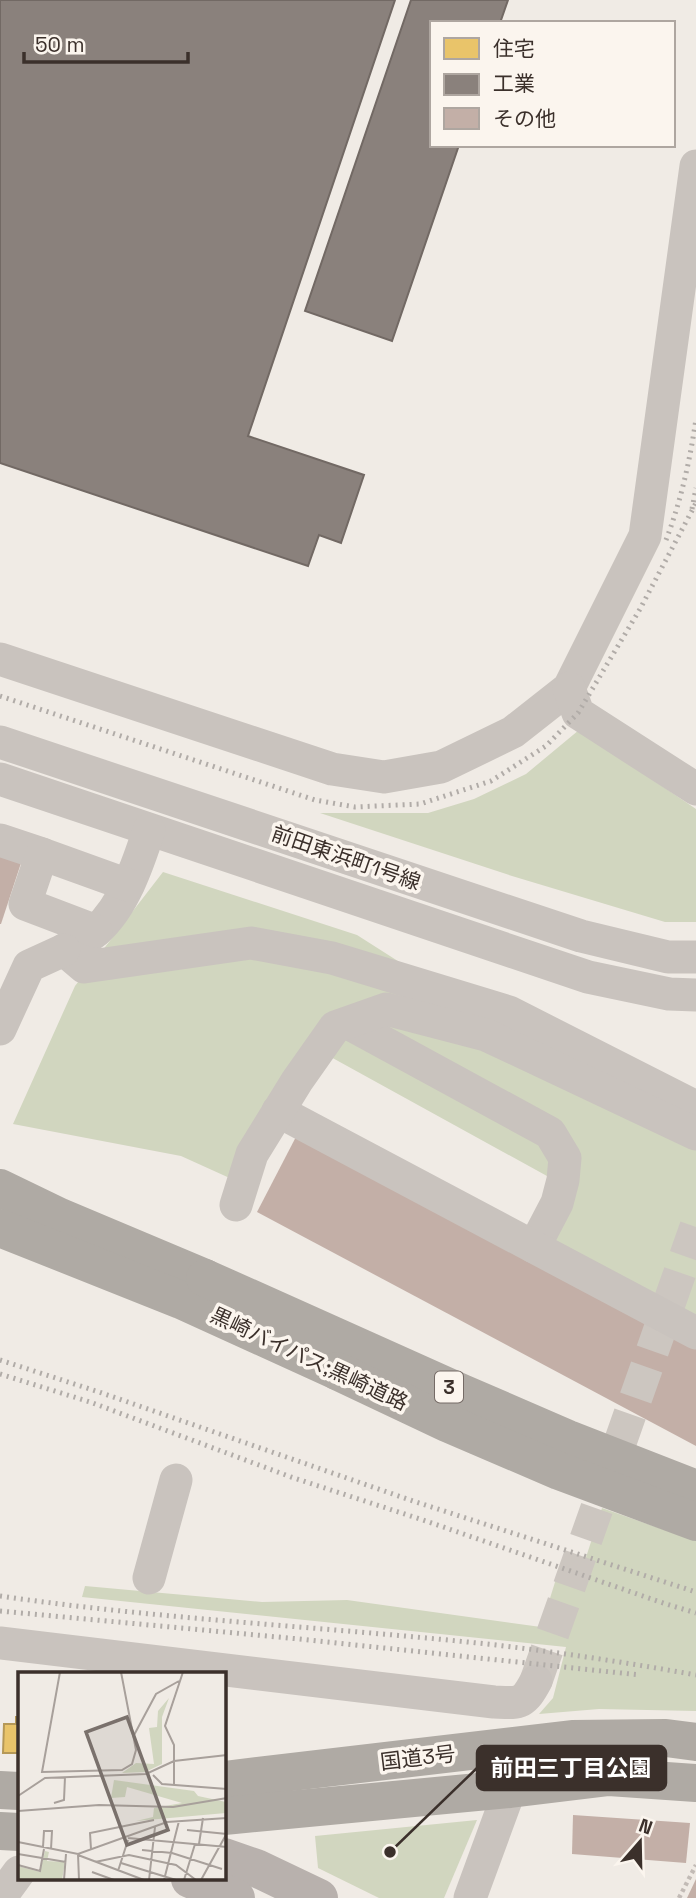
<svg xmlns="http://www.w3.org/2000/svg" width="696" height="1898" font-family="'Space Grotesk','Noto Sans JP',sans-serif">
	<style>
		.green { fill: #d1d6bf }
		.homes { fill: #e9c46a; stroke: #b59857; stroke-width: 2 }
		.industry { fill: #8a817c; stroke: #726964; stroke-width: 2 }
		.building { fill: #c3afa7 }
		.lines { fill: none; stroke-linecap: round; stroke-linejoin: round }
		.minor-tunnel { stroke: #ccc6c0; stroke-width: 33; stroke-dasharray: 33 17; stroke-linecap: butt }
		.path { stroke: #c2bbb6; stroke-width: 4.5; stroke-dasharray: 3.5 3.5; stroke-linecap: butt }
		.minor { stroke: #c9c3be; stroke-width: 33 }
		.major { stroke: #b8b1ad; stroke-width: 38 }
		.highway { stroke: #afaaa4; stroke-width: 38 }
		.rail { stroke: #b1aca8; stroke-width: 5; stroke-dasharray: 2 5; stroke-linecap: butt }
		.highway-bridge { stroke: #afaaa4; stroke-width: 38 }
		.labels { text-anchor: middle; stroke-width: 7; stroke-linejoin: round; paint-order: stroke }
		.shield { fill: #fbf5ee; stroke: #756b66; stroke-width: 2 }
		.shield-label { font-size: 19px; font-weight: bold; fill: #3b302b }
		.street-label { font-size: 21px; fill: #3b302b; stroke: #fbf5ee }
		.inset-road { fill: none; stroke: #a8a09b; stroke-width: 2 }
		.view { fill: #7a716c; fill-opacity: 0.15; stroke: #7a716c; stroke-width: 3.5 }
		.inset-edge { fill: none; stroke: #3b302b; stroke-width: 3.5 }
		.leader { fill: none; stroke: #3b302b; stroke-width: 2.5 }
		.callout-dot { fill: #3b302b; stroke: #fbf5ee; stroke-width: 2.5 }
		.callout { fill: #3b302b; stroke: #3b302b; stroke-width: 2.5 }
		.callout-label { font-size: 23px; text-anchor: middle; font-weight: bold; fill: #fff }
	</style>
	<rect width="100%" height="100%" fill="#f0ebe5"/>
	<g class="green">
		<path d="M 579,730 L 696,809 L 696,922 L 665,922 L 512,876 L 320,813 L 428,813 L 474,799 L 526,774 Z"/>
		<path d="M 163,872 L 357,935 L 503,1028 L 696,1125 L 696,1323 L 550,1245 L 576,1192 L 309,1045 L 234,1180 L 181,1156 L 13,1124 L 75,986 Z"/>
		<path d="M 602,1508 L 696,1541 L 696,1711 L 599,1709 L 539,1714 L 553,1698 L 566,1647 L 82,1597 L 85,1586 L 262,1602 L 347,1600 L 541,1627 L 556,1579 L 577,1585 Z"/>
		<path d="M 477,1820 L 444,1898 L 379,1898 L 318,1868 L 315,1836 Z"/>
	</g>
	<path class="homes" d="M 16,1717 L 19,1717 L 19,1753 L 3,1753 L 4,1724 L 16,1724 Z"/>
	<g class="industry">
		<path d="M 0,0 L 395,0 L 248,436 L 364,475 L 341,543 L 319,535 L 308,566 L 0,463 Z"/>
		<path d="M 411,0 L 508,0 L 500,23 L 432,23 L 432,145 L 459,145 L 392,341 L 305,311 Z"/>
	</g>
	<g class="building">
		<path d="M 0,856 L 21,863 L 1,924 L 0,924 Z"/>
		<path d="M 299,1131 L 696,1343 L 696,1446 L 257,1212 Z"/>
		<path d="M 573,1815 L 690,1823 L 686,1863 L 572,1854 Z"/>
		<path d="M 696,1879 L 696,1898 L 687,1898 Z"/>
	</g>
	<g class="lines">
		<path class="minor-tunnel" d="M 536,1681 L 696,1227"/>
		<path class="path" d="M 679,1898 L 696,1865"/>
		<g class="minor">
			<path d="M 0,659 L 332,769 L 384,777 L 441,767 L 513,732 L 569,688 L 645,536 L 696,166"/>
			<path d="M 569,688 L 578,713 L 696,789"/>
			<path d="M 0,742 L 581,936 L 668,957 L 696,957"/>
			<path d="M 0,779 L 588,977 L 669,994 L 696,995"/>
			<path d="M 149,830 C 138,864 124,906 96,931 C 87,939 74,944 64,950 L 84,967 L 251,943 L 332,958 L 509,1012 L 696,1107"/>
			<path d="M 0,840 L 42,854"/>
			<path d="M 96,931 L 25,904 L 42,854 L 128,885"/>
			<path d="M 348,1023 L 550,1133 L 565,1158 L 563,1180 L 557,1203 L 534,1247"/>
			<path d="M 0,1029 L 29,966 L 64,950"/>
			<path d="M 278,1111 L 696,1333"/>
			<path d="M 236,1205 L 252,1154 L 297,1081 L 335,1027 L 386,1009 L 486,1035 L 696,1134"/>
			<path d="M 149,1578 L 176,1480"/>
			<path d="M 0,1643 L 494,1702 C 520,1703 523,1705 536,1681"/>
			<path d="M 0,1898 L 19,1872"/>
			<path d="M 470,1898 L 510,1789"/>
		</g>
		<g class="major">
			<path d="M 224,1857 L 256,1868 L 319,1898"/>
			<path d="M 190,1879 L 236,1898"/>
		</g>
		<g class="highway">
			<path d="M 0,1188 L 60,1217 L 205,1278"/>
			<path d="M 0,1228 L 181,1300 L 337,1371"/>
			<path d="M 224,1780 L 572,1739 L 666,1738 L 696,1742"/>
			<path d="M 0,1790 L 19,1791"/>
			<path d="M 224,1816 L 510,1789 L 609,1777 L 696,1783"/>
			<path d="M 0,1831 L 19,1832"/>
		</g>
		<g class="rail">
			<path d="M 692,509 L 696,488"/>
			<path d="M 666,540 C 681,501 690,460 696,419"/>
			<path d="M 0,696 L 315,800 L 355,807 L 420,804 L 491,781 L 546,746 L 578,713 L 640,609 L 696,503"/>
			<path d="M 0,1360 L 99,1392 L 413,1501 L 696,1592"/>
			<path d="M 0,1374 L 90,1402 L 291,1477 L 423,1520 L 666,1604 L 696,1613"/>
			<path d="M 0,1596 C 165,1620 331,1627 496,1645 C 563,1653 630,1663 696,1675"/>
			<path d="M 0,1611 L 299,1639 L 640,1675"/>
		</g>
		<g class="highway-bridge">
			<path d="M 205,1278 L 462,1393 L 568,1439 L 696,1489"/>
			<path d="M 337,1371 L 447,1423 L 559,1471 L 696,1522"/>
		</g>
	</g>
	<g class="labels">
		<rect class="shield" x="435" y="1371.5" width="28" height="31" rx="5"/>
		<g class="shield-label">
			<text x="449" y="1394">3</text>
		</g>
		<g class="street-label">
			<text transform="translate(346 858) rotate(19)" y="7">前田東浜町1号線</text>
			<text transform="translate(309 1359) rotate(25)" y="7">黒崎バイパス;黒崎道路</text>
			<text transform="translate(418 1758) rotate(-7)" y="7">国道3号</text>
		</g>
	</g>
	<g transform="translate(18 1672)">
		<rect width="208" height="208" fill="#f0ebe5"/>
		<path d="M 151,26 L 144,45 L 144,92 L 127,100 L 104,101 L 118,91 L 136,92 L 131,56 L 139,55 L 140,39 ZM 96,108 L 176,119 L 180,124 L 208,130 L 208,141 L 118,149 L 135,145 L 136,136 L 164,131 L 109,115 L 107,125 L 93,126 ZM 27,179 L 31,180 L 29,189 L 47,190 L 44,208 L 0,208 L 0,194 L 22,200 Z" fill="#d1d6bf"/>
		<path class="inset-road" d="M 42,0 L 24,100 L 104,98 L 114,92 L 118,78 L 103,0M 115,65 L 138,22 L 161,9M 135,103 L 144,112 L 209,117M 156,114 L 156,73 L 147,54 L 165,0M 0,124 L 27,106 L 128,102 L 156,89 L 209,83M 36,131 L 46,128 L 47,105M 0,139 L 81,133 L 155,135 L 209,126M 169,158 L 209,162M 110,166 L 209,175M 0,170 L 60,182 L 149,150 L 209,146M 181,172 L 185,146M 25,175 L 26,159 L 34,159 L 33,177M 73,177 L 72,161 L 136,148M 124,178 L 154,181 L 204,197M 0,182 L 48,190M 60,182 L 61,208M 60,183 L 126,208M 77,190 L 111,183 L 158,193 L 178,208M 103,191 L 158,208M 0,193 L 22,199 L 26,177M 100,199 L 110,168M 74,200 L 96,208M 46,208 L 48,182M 131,208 L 137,155M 146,208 L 161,149M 166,208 L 177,172M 183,208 L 209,161"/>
		<path class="view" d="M 109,45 L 150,158 L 109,173 L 68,60 Z"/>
		<rect width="208" height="208" class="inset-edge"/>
	</g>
	<path class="leader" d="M390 1852L477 1768"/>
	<circle class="callout-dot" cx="390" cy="1852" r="7"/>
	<rect class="callout" x="477" y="1746" width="189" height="44" rx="7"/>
	<g class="callout-label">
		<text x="571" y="1776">前田三丁目公園</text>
	</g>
	<rect x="430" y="21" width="245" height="126" fill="#fbf5ee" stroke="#aea6a0" stroke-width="2"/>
	<rect x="444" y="38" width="35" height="21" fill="#e9c46a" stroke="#aea6a0" stroke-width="2"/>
	<text x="493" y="56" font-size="21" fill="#3b302b">住宅</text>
	<rect x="444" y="74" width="35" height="21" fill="#8a817c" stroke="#aea6a0" stroke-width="2"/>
	<text x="493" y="91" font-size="21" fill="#3b302b">工業</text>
	<rect x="444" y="108" width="35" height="21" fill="#c3afa7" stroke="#aea6a0" stroke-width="2"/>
	<text x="493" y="126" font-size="21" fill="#3b302b">その他</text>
	<g transform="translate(640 1842) rotate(20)" stroke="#fbf5ee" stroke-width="5" paint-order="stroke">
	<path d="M0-5L12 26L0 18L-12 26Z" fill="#3b302b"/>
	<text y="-10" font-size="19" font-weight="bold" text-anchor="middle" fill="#3b302b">N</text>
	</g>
	<path d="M24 52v10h164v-10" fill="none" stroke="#3b302b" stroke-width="3.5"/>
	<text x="35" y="52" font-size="21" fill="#3b302b" stroke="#fbf5ee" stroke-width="5" paint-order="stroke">50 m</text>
</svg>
